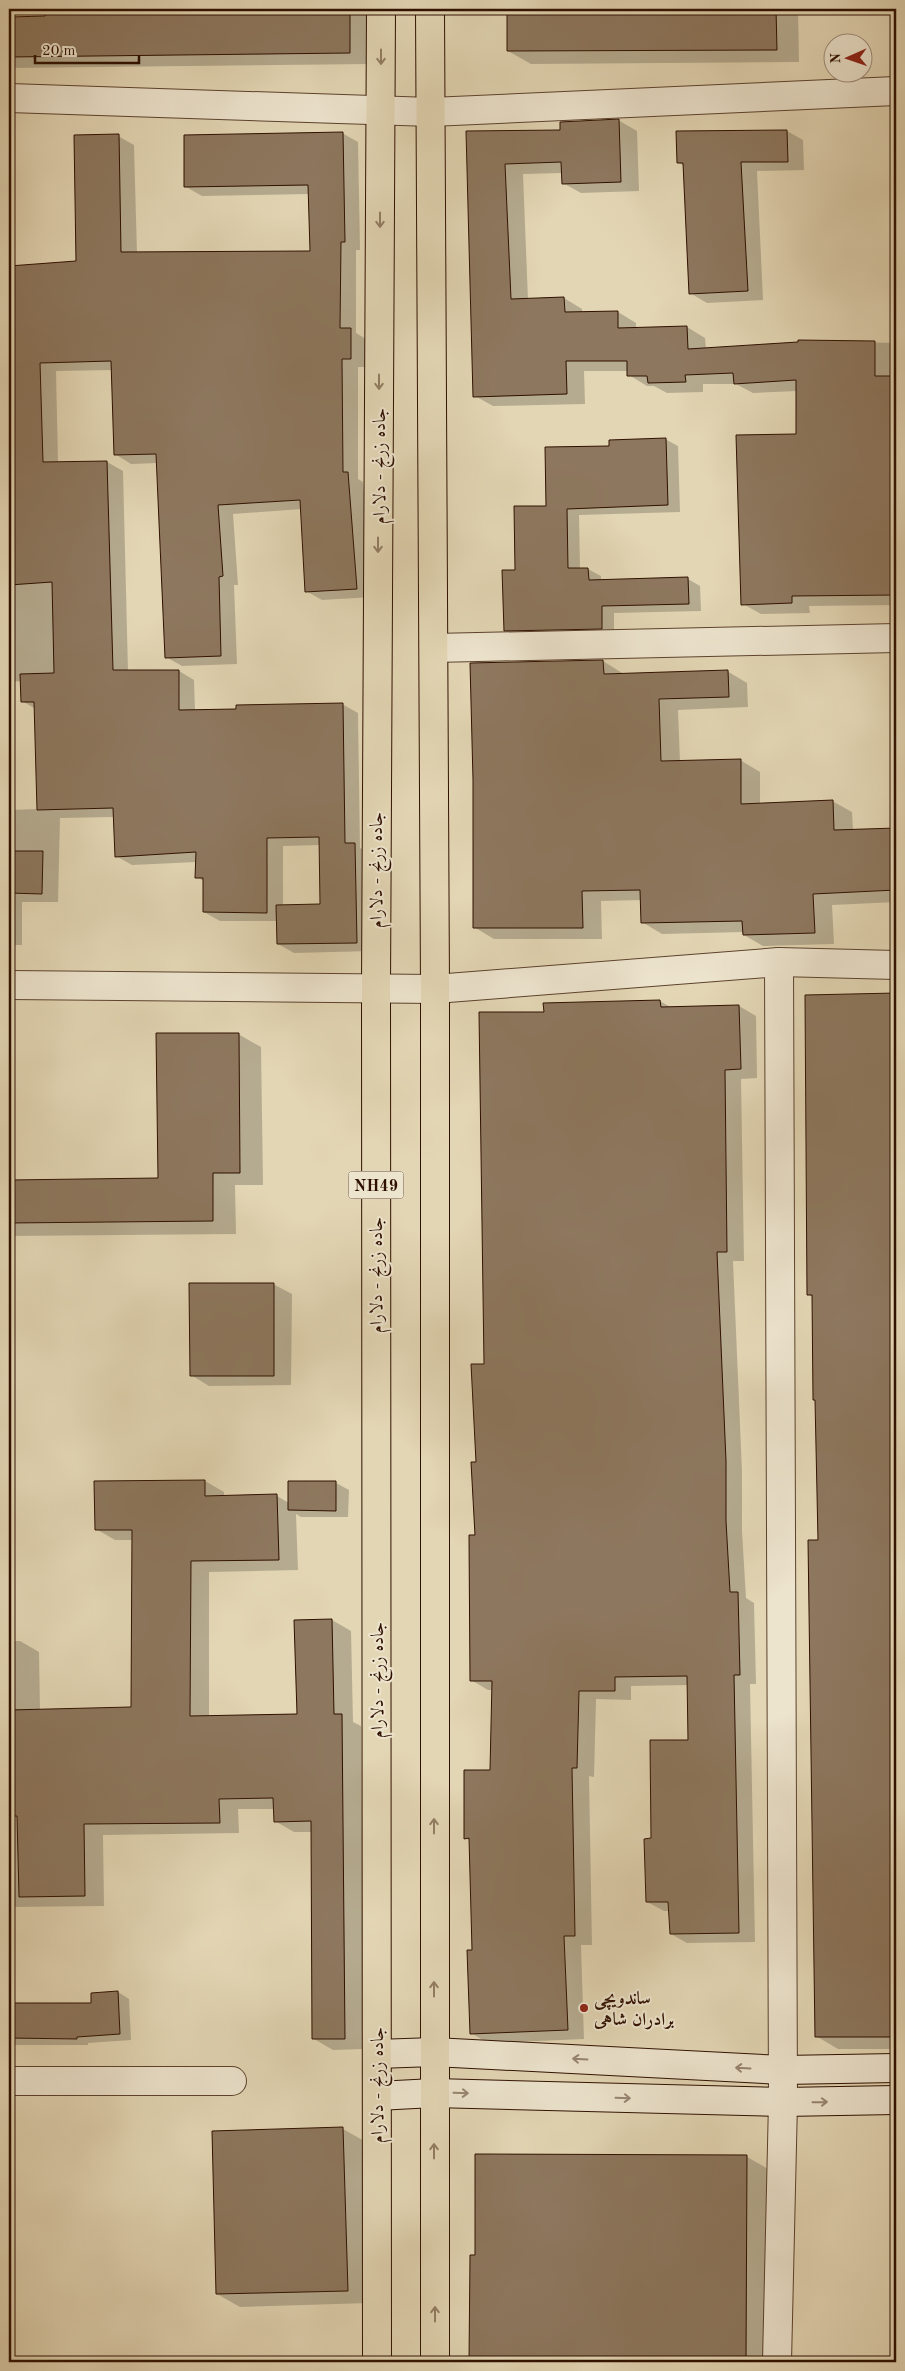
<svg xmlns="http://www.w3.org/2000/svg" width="905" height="2371" font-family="'Old Standard TT',Amiri,serif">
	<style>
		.shadow { fill: #0003; fill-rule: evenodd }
		.building { fill: #8d775e; stroke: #2f1000 }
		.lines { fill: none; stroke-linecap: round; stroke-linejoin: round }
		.minor-casing { stroke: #5c422d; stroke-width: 30 }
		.tertiary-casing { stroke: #5c422d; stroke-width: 30 }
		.secondary-casing { stroke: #2f1000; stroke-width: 30 }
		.trunk-casing { stroke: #2f1000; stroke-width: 30 }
		.minor { stroke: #ede4ce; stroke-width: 28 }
		.tertiary { stroke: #ede4ce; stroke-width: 28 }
		.secondary { stroke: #ede4ce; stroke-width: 28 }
		.trunk { stroke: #e3d6b4; stroke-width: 28 }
		.oneway { stroke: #927d63 }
		.oneway2 { stroke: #988571 }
		.poi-dot { fill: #8f2418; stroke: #ede4ce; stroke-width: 2 }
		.labels { text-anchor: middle; stroke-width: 4; stroke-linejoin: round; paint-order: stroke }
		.shield { fill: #ede4ce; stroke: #68503e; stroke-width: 1 }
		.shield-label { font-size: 16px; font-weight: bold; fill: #2f1000 }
		.street-label { font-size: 18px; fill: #2f1000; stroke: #ede4ce }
		.poi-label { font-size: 18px; font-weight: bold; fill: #2f1000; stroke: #ede4ce; text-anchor: start }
	</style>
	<rect width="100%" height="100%" fill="#e3d6b4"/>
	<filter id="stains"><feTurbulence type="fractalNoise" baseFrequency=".004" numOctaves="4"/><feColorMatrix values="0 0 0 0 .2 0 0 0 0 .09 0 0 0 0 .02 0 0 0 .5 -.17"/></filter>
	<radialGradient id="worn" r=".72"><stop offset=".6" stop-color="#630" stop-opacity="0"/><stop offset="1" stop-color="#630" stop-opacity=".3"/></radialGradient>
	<g class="shadow">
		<path d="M 46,9 L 123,9 L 123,16 L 169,15 L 169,9 L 368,9 L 369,64 L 9,68 L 9,18 L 46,18 Z"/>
		<path d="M 508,9 L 798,9 L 799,62 L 531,64 L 508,51 Z"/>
		<path d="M 618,120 L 637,131 L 639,191 L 581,193 L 563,183 L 563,173 L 523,174 L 528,300 L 564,298 L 582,309 L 582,313 L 618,312 L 636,323 L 636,328 L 687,327 L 705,338 L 706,349 L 800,343 L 800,341 L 896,343 L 896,605 L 809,606 L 810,613 L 761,614 L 743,604 L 797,435 L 797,391 L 753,393 L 736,384 L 703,384 L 703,392 L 667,393 L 654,386 L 647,386 L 629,375 L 628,371 L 584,371 L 585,404 L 493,406 L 475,396 L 468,132 L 561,131 Z"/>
		<path d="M 787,131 L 803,140 L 804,170 L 757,171 L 763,300 L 707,303 L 690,293 L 684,166 L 678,162 L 677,132 Z"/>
		<path d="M 342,133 L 358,142 L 360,250 L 356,250 L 356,333 L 366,339 L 367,367 L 358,367 L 358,479 L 363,482 L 373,597 L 322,600 L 306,591 L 302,509 L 233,514 L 238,585 L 234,585 L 237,664 L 182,666 L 166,657 L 157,463 L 131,464 L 115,454 L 113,370 L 56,371 L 58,463 L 107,462 L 123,471 L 128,671 L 179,671 L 194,680 L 195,711 L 342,704 L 358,713 L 360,848 L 371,853 L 372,951 L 294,953 L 278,944 L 278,921 L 220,921 L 204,912 L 205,882 L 197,877 L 197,862 L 132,865 L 116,856 L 114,817 L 60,818 L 58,902 L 22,902 L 22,945 L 9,945 L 9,810 L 38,809 L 36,709 L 22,701 L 22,681 L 9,682 L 9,267 L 78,262 L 118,136 L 134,145 L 137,254 L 311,253 L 310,194 L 202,196 L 186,187 ZM 320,845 L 321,905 L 283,906 L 283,846 Z"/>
		<path d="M 665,439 L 678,446 L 680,512 L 579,515 L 580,569 L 588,569 L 601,576 L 601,581 L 688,579 L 700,586 L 701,611 L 614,613 L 614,635 L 517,637 L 505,630 L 516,571 L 548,507 L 610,448 Z"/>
		<path d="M 603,661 L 622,673 L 622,675 L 727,671 L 747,683 L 748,707 L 678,710 L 680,762 L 740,760 L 760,772 L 760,804 L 832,801 L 852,812 L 853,831 L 894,829 L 891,664 L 896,664 L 896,916 L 896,902 L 832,905 L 834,944 L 763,946 L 744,935 L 744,932 L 662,934 L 642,922 L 642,900 L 601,901 L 602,939 L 494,939 L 474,927 Z"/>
		<path d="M 896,995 L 896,2049 L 838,2049 L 816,2036 L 819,1541 L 816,1401 L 814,1400 L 813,1297 L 808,1294 L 806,996 Z"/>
		<path d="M 660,1001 L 672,1008 L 739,1006 L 756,1016 L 757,1078 L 741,1079 L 744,1261 L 733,1261 L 742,1471 L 742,1531 L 746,1598 L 754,1603 L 756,1684 L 750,1684 L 755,1942 L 687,1943 L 671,1934 L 670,1911 L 664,1911 L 647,1902 L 652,1840 L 689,1741 L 689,1685 L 631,1686 L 631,1700 L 596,1699 L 594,1777 L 589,1776 L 592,1945 L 581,1945 L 584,2039 L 488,2043 L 471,2033 L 474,1951 L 471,1841 L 465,1838 L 491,1771 L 493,1690 L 488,1690 L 471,1680 L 478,1463 L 485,1365 L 545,1013 Z"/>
		<path d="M 238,1034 L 261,1047 L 263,1185 L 235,1185 L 236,1234 L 9,1236 L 9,1181 L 159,1179 Z"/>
		<path d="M 273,1284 L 292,1294 L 291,1385 L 209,1386 L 191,1375 Z"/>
		<path d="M 205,1481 L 224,1492 L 224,1497 L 277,1496 L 289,1503 L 289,1482 L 336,1483 L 349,1490 L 348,1517 L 301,1517 L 296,1514 L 298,1570 L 209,1572 L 209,1717 L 298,1715 L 332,1620 L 351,1631 L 353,1722 L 361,1726 L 364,2049 L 333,2050 L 314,2039 L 312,1832 L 294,1832 L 275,1821 L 275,1809 L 238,1809 L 239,1833 L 103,1835 L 104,1906 L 9,1907 L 9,1641 L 20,1641 L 39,1652 L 40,1711 L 132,1708 L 133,1540 L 115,1540 L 96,1529 Z"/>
		<path d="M 118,1992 L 129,1999 L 131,2040 L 88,2043 L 88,2045 L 9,2045 L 9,2005 L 92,2004 Z"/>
		<path d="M 343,2129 L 366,2142 L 370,2303 L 240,2307 L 217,2294 Z"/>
		<path d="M 747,2157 L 770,2170 L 769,2362 L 470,2362 L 471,2256 Z"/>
	</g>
	<g class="building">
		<path d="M 45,9 L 104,9 L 104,14 L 168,14 L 168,9 L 350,9 L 350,53 L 9,57 L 9,17 L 45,16 Z"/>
		<path d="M 507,9 L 776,9 L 777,50 L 507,51 Z"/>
		<path d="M 619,119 L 621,182 L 562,184 L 561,162 L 505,164 L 511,299 L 564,297 L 565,312 L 618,311 L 618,328 L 687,326 L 688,349 L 798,342 L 798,340 L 875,341 L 875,376 L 896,376 L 896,595 L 792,596 L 792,603 L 741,605 L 736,435 L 796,434 L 796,380 L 734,384 L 733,373 L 685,375 L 686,382 L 648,383 L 647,376 L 627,376 L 627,361 L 566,361 L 567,394 L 473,397 L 466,131 L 560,130 L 560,122 Z"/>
		<path d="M 787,130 L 788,162 L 741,162 L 748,291 L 689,294 L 683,163 L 677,163 L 676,131 Z"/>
		<path d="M 343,132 L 345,242 L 341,242 L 340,328 L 351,328 L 351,359 L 342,359 L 343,472 L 348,472 L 357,589 L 305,592 L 300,500 L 218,505 L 223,576 L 219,577 L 221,656 L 165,658 L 156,454 L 114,455 L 111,361 L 40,363 L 43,462 L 107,461 L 113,670 L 179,670 L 179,710 L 236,709 L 236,705 L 343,703 L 345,843 L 355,843 L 357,943 L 277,944 L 276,905 L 320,904 L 319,837 L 267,838 L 267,913 L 203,912 L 203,878 L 195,878 L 196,852 L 115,857 L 113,808 L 37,810 L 34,702 L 21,702 L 20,674 L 54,673 L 52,582 L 9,585 L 9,266 L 76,261 L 74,135 L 119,134 L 121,252 L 310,251 L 308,185 L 184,187 L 184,135 Z"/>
		<path d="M 666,438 L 668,505 L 567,509 L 568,568 L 588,568 L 589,580 L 688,577 L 689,604 L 602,606 L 602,629 L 504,631 L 502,570 L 515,570 L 514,506 L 546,506 L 545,447 L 609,446 L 609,440 Z"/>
		<path d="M 603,660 L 604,674 L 728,670 L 729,697 L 659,699 L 661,761 L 741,759 L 741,804 L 833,800 L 834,830 L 896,828 L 896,890 L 813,894 L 815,933 L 743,935 L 742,921 L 641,923 L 640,890 L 582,891 L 583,928 L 473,928 L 473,780 L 470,663 Z"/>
		<path d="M 9,851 L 43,851 L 42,894 L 9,893 Z"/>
		<path d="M 896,993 L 896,2037 L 815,2037 L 808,1540 L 818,1540 L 815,1400 L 813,1400 L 812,1295 L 807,1295 L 805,995 Z"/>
		<path d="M 660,1000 L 661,1007 L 739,1005 L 741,1069 L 725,1070 L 727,1252 L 717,1252 L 726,1461 L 726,1521 L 730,1592 L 738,1592 L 740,1675 L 734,1675 L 739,1933 L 670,1934 L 668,1902 L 646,1902 L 644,1839 L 651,1838 L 650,1740 L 688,1740 L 687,1676 L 615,1677 L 615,1691 L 579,1691 L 577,1768 L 572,1768 L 575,1936 L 564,1936 L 568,2030 L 470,2034 L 467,1950 L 472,1950 L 469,1838 L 464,1839 L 464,1770 L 490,1770 L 492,1681 L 470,1681 L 469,1535 L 475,1535 L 471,1462 L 476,1462 L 471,1364 L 484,1364 L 479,1012 L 544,1012 L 543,1003 Z"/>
		<path d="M 156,1033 L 239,1033 L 240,1173 L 213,1173 L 213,1221 L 9,1223 L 9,1180 L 158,1178 Z"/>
		<path d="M 189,1283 L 274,1283 L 274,1376 L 190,1376 Z"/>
		<path d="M 205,1480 L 205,1496 L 277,1494 L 279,1560 L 191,1561 L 190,1716 L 297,1714 L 294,1620 L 332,1619 L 334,1714 L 342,1714 L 345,2039 L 312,2039 L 311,1821 L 274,1822 L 273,1798 L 219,1799 L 220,1823 L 84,1824 L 85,1896 L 19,1897 L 17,1816 L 9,1816 L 9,1710 L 131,1707 L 132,1530 L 95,1530 L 94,1481 Z"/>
		<path d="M 288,1481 L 336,1481 L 336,1511 L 288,1510 Z"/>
		<path d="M 118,1991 L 120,2034 L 77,2037 L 77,2039 L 9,2038 L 9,2003 L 91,2003 L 91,1993 Z"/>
		<path d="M 343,2127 L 348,2291 L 216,2294 L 212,2131 Z"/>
		<path d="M 475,2154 L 747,2155 L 746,2362 L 469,2362 L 470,2255 L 475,2255 Z"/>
	</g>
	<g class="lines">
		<defs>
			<g id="minor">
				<path d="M 434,648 L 896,638"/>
				<path d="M 9,985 L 435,989 L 779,962 L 896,965"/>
				<path d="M 9,2081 L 232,2081"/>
				<path d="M 777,2362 L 783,2102 L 779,962"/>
			</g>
			<path id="tertiary" d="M 9,98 L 431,112 L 896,91"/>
			<g id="secondary">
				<path d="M 377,2054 L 434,2052 L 783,2070 L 896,2068"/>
				<path d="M 377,2096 L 434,2093 L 783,2102 L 896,2100"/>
			</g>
			<g id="trunk">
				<path d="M 430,9 L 435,989 L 435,2362"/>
				<path d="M 377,2362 L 376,987 L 381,9"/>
			</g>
		</defs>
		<use href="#minor" class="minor-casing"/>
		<use href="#tertiary" class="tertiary-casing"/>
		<use href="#secondary" class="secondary-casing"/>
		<use href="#trunk" class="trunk-casing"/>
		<use href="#minor" class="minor"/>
		<use href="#tertiary" class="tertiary"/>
		<use href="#secondary" class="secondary"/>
		<use href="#trunk" class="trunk"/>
	</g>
	<defs><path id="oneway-shaft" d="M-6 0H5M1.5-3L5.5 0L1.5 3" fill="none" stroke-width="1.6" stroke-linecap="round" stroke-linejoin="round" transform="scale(1.25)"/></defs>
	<g class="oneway">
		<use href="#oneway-shaft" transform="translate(381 57) rotate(90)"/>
		<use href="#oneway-shaft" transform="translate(380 220) rotate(90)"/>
		<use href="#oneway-shaft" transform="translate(379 382) rotate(90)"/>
		<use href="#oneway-shaft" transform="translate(378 545) rotate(90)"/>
		<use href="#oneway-shaft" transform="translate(434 1826) rotate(-90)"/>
		<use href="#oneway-shaft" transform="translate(434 1989) rotate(-90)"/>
		<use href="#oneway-shaft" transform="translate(434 2151) rotate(-90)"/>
		<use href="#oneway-shaft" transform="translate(435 2314) rotate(-90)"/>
	</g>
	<g class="oneway2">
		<use href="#oneway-shaft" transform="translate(580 2059) rotate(-177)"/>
		<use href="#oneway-shaft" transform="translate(743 2068) rotate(-177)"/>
		<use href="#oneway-shaft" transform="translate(461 2093) rotate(2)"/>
		<use href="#oneway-shaft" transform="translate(623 2098) rotate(2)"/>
		<use href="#oneway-shaft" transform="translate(820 2102) rotate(-1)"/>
	</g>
	<circle class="poi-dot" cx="584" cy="2008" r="5"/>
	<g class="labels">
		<rect class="shield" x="348.5" y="1171.5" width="55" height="27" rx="4"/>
		<g class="shield-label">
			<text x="376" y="1191">NH49</text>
		</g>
		<g class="street-label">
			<text transform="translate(379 466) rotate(-90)" y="6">جاده زرنج - دلارام</text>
			<text transform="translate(376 870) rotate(-90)" y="6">جاده زرنج - دلارام</text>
			<text transform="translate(376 1275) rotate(-90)" y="6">جاده زرنج - دلارام</text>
			<text transform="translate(377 1680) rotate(-90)" y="6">جاده زرنج - دلارام</text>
			<text transform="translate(377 2085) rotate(-90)" y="6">جاده زرنج - دلارام</text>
		</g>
		<g class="poi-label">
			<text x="594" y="2004">ساندویچی<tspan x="594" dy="21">برادران شاهی</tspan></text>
		</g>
	</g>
	<rect width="905" height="2371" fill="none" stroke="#e3d6b4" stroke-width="30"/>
	<rect x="10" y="10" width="885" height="2351" fill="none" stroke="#2f1000" stroke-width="2.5"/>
	<rect x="15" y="15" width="875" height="2341" fill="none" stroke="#2f1000"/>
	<g transform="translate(848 58) rotate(268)"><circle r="24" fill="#ede4ce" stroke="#a18f7c"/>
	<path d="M0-4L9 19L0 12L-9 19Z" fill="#8f2418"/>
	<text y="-8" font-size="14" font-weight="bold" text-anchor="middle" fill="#2f1000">N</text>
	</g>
	<path d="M35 55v8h104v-8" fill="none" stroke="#2f1000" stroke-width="2.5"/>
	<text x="42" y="55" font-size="15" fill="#2f1000" stroke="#ede4ce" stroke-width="4" paint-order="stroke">20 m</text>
	<rect width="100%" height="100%" filter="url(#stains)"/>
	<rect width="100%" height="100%" fill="url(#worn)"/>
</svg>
